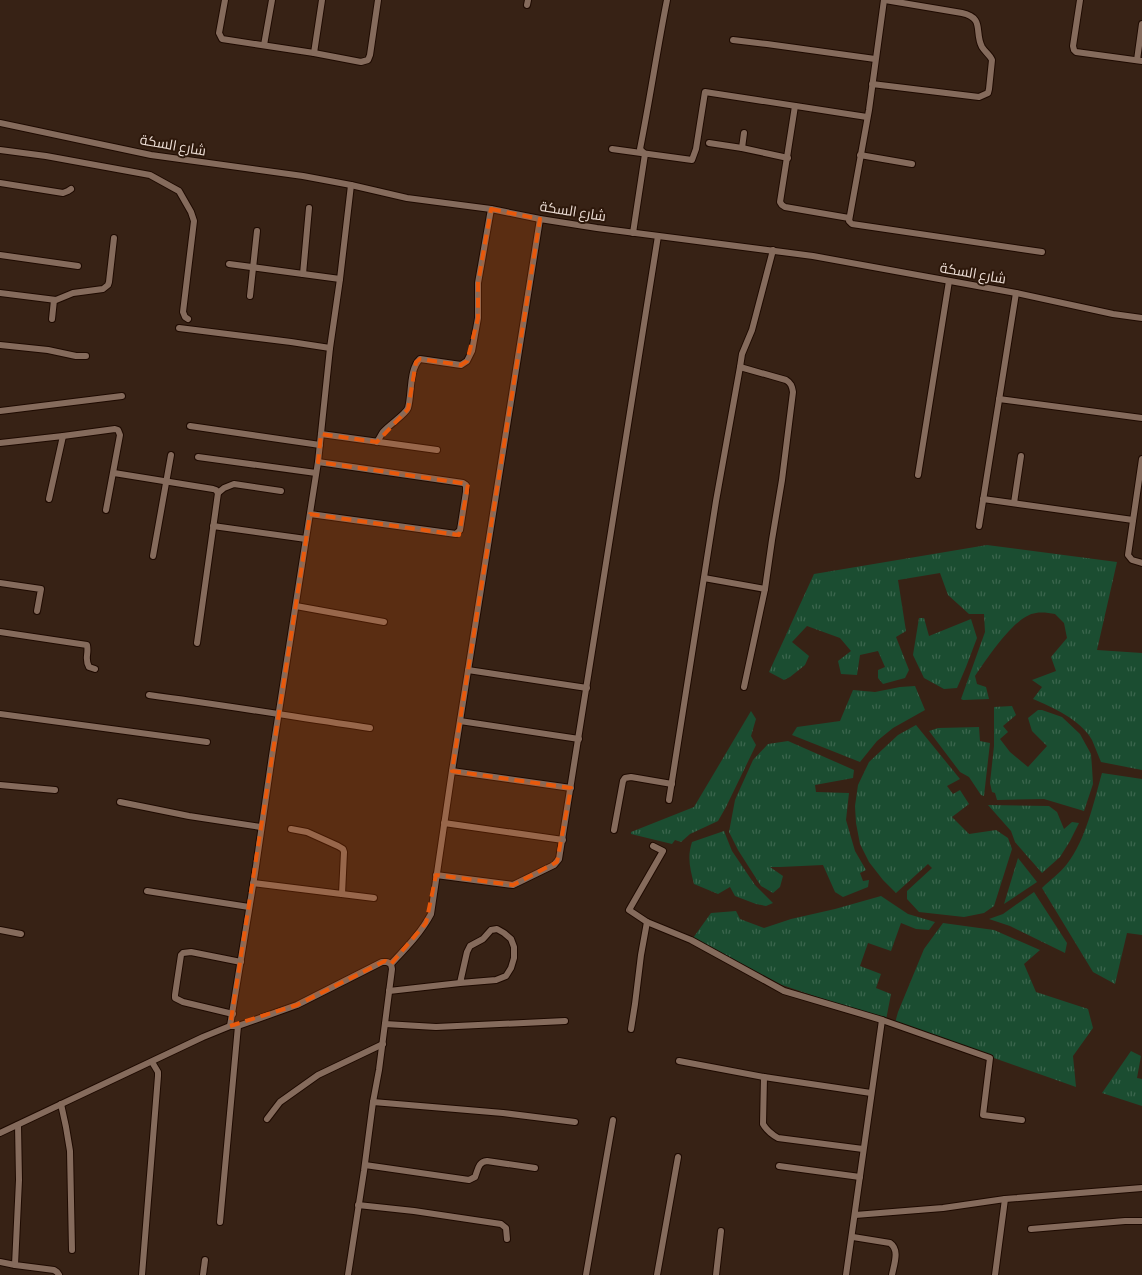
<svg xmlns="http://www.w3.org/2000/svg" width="1142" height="1275" font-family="Manrope,Cairo,sans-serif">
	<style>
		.grass { fill: url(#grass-tufts) }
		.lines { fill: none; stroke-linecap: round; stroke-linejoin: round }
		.street-casing { stroke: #1e0a01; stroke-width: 8 }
		.street { stroke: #856b5c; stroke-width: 6 }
		.marked { fill: #e8590c; fill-opacity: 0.2; stroke: #e8590c; stroke-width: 4; stroke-dasharray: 10 6; stroke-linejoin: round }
		.labels { text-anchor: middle; stroke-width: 4; stroke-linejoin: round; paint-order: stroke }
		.street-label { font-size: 14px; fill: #eedfd7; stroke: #2d180b }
	</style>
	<defs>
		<pattern id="grass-tufts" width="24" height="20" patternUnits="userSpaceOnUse" patternTransform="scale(1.25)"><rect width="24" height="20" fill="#1b4d31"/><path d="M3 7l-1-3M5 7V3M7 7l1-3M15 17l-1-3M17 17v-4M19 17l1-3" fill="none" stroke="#3c664e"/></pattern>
	</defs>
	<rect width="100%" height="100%" fill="#372215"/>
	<g class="grass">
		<path d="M 987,545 L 1117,562 L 1097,650 L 1142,653 L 1142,770 L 1101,762 C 1098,755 1095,747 1092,740 C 1081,720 1052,707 1033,699 L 1042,687 L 1032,680 L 1056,671 L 1051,657 L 1067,638 L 1064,623 L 1055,614 C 1049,613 1042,612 1036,613 C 1015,615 987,659 975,676 L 977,684 L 986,687 L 989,699 L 963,700 L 961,699 L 985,632 L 984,614 L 969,614 L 948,595 L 940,573 L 898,580 L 906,631 L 896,637 L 909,670 L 905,678 L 883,684 L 878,678 L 878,670 L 885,667 L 878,651 L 860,655 L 857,675 L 841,674 L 838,661 L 851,651 L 840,638 L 807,626 L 792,642 L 809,656 L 805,665 L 790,677 L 784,680 L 769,672 L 814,574 Z"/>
		<path d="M 919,618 L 924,618 L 929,636 L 971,619 L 977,638 L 966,667 L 957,688 L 944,689 L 924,678 L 913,655 Z"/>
		<path d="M 915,686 L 925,710 L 893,728 L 877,741 L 860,762 L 792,735 L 797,727 L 840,721 L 853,690 L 875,692 L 900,687 Z"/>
		<path d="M 1012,706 L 1016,715 L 1003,726 L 1008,732 L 1000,739 L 1010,752 L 1028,767 L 1047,746 L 1032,731 L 1028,718 L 1038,710 L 1042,710 L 1062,717 L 1080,734 L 1091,754 L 1092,767 L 1093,784 L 1084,811 L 1044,799 L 997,800 L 995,793 L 992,792 L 990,783 L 994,746 L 994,707 Z"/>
		<path d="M 751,711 L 756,719 L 751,736 L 756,745 L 726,807 L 718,821 L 690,834 L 681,842 L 675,840 L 672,844 L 631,834 L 631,832 L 694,807 Z"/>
		<path d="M 916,725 L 960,779 L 947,786 L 953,794 L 960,790 L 969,804 L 952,817 L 969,834 L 996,830 L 1008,838 L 1012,849 L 994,906 L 984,913 L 964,917 L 919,912 L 907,899 L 907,891 L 932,868 L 928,864 L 896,893 L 883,880 L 869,862 L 860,844 L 856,823 L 855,806 L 858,785 L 869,762 L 898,735 Z"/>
		<path d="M 979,727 L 980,741 L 990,743 L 984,796 L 981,795 L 969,777 L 960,772 L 929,731 L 938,728 Z"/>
		<path d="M 788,741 L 854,770 L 853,778 L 815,785 L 816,792 L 849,793 L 846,820 L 855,851 L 866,870 L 860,873 L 863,881 L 869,880 L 868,887 L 843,897 L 835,892 L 823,865 L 780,867 L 770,867 L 783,876 L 780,887 L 773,893 L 761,886 L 738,850 L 729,832 L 735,800 L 753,760 L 768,744 Z"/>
		<path d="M 1102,773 L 1142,779 L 1142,935 L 1127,933 L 1115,984 L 1093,972 L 1042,888 C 1050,880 1060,873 1067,864 C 1086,840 1094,801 1102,773 Z"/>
		<path d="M 988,805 L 1049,806 L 1057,812 L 1064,829 L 1072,822 L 1079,823 L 1070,841 L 1060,857 L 1042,873 L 1015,842 L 1011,831 Z"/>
		<path d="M 724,831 L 732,851 L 755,885 L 773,903 L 766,906 L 756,904 L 735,896 L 730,887 L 718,894 L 694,884 C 690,869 687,857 692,842 Z"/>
		<path d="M 1018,858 L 1037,882 L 1004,904 Z"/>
		<path d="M 1034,892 L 1067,943 L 1065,953 L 1010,926 L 989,919 L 1003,914 Z"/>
		<path d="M 881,896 L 908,914 L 935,922 L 929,930 L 916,929 L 901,923 L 891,951 L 868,943 L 860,966 L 881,974 L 876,988 L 891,994 L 886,1020 L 782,985 L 693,938 L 711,913 L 736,911 L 740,919 L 764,928 L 791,919 L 835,909 Z"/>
		<path d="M 943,923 L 994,930 L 1040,950 L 1024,964 L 1036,992 L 1088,1009 L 1093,1028 L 1073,1056 L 1076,1087 L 895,1023 L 898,1012 L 924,949 Z"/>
		<path d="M 1131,1051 L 1141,1056 L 1137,1078 L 1142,1079 L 1142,1106 L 1102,1093 Z"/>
	</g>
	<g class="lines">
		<defs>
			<g id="street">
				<path d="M 225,0 L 219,33 L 222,39 L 314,53 L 361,62 L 368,60 L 370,55 L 378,0"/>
				<path d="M 884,0 L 869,110 L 849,221 L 852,224 L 1042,252"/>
				<path d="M 1080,0 L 1073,46 L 1074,50 L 1076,52 L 1142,61"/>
				<path d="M 527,5 L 528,0"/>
				<path d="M 733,40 L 767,44 L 875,59"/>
				<path d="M 264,45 L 272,0"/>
				<path d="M 314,53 L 322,0"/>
				<path d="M 1137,60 L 1142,24"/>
				<path d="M 872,84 L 979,97 L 988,93 L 989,89 L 992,60 C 990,55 985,52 982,47 C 974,32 985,18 962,13 L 885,0"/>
				<path d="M 795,106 L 780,202 L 782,205 L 785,207 L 849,218"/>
				<path d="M 0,123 L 151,155 L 303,176 L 351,185 L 407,198 L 491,209 L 540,219 L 597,228 L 813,256 L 1016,293 L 1113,314 L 1142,318"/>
				<path d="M 709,143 L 742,148 L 788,158"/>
				<path d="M 742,148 L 744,133"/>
				<path d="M 612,149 L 692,160 L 696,149 L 705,92 L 867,117"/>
				<path d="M 0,150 L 46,156 L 150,175 L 179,191 L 191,212 L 194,221 L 183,312 L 185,317 L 188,319"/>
				<path d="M 860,155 L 912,164"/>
				<path d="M 0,183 L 63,193 L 68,191 L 71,189"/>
				<path d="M 633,233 L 645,154 L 640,149 C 650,99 657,50 667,0"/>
				<path d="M 0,255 L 78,266"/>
				<path d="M 229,264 L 340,279"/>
				<path d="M 303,274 L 309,208"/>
				<path d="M 0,293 L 56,300 L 73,293 L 103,289 L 108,285 L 109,282 L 114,238"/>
				<path d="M 250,296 L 257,231"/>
				<path d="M 52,319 L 54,300"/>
				<path d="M 179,328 L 291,342 L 330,348"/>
				<path d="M 0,345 L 48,350 L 76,356 L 86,356"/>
				<path d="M 740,367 L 786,380 C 791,383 792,386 793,392 L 782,480 L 772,540 L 765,589 L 744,687"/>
				<path d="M 999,399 L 1142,418"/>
				<path d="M 0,411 L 122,396"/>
				<path d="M 190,426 L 320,445"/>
				<path d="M 321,434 L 437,450"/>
				<path d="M 377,442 C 379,439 381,435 383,432 C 389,425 406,414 408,408 C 412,394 409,369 420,359 L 461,365 L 467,361 L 472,351 L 478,318 L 478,283 L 491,209"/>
				<path d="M 0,443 L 63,436 L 115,429 L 118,430 L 120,435 L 106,510"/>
				<path d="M 198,457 L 316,473"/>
				<path d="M 1142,459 L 1128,555 L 1132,560 L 1142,563"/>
				<path d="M 114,473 L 213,489 L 216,490 L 218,493 L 197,643"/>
				<path d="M 918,475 L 949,281"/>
				<path d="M 218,493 L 224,488 L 234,484 L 281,491"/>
				<path d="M 49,499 L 63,436"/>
				<path d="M 983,499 L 1133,520"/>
				<path d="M 1014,503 L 1021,456"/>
				<path d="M 310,514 L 456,534 L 460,530 L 466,492 L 466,485 L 463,483 L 318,462"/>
				<path d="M 213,526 L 306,539"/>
				<path d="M 979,526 L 1016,293"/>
				<path d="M 153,556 L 171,455"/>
				<path d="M 704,578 L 765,589"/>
				<path d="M 0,583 L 41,589 L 37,611"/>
				<path d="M 296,606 L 384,622"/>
				<path d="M 0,632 L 87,645 C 89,655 84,658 89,667 L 95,669"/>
				<path d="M 468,670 L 587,688"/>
				<path d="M 149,695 C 223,705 296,717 370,728"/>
				<path d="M 0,714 L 207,742"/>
				<path d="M 460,721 L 579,739"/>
				<path d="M 452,771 L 571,788"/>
				<path d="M 0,785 L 55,790"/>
				<path d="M 669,800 L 716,501 L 740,367 L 742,354 L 752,330 L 773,250"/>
				<path d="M 120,802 L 189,816 L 261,827"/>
				<path d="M 444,823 L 563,840"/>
				<path d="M 291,829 L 307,832 L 338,846 L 343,849 L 344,852 L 342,894"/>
				<path d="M 614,830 L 623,781 L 625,778 L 631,777 L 672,784"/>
				<path d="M 653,846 L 663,851 L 629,910 L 647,922 L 691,940 L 784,991 L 882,1020 L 990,1058 L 983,1115 L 1022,1120"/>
				<path d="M 436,875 L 513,885 L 554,865 L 559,859 L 658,236"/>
				<path d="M 253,883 L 374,898"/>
				<path d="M 147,891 L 249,907"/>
				<path d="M 0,930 L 21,934"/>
				<path d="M 391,964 C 406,948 421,933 431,914 L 452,771 L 540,219"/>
				<path d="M 389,991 L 460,983 L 496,980 L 506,976 L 511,968 L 514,958 L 514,947 L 511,939 L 504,933 L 497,929 L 491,930 L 483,939 L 470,946 L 467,952 L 460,983"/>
				<path d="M 233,1014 L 183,1002 L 175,998 L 175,995 L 181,955 L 183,953 L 191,952 L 241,962"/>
				<path d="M 385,1024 L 436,1027 L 565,1021"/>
				<path d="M 230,1026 L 255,873 L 272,756 L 318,462 L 330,348 L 340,279 L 351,185"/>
				<path d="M 631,1029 L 635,1004 L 641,955 L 647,922"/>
				<path d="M 679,1061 L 764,1077 L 871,1093"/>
				<path d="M 764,1077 L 763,1124 C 767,1131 771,1134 778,1138 L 863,1149"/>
				<path d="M 373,1102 L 503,1113 L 575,1122"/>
				<path d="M 61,1104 L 66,1127 L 70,1151 L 72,1250"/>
				<path d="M 267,1119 L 280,1102 L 318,1075 L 383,1044"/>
				<path d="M 18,1125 L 19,1180 L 15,1265 L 54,1270 L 57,1272 L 59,1275"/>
				<path d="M 0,1133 L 203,1037 L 230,1026 L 238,1026 L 297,1005 L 382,962 L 387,962 L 391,964"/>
				<path d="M 365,1165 L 469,1180 L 475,1177 C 478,1170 478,1162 487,1161 L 535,1168"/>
				<path d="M 779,1166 L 860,1177"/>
				<path d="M 358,1205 L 414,1211 L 501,1224 L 506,1228 L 507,1239"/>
				<path d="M 855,1215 L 943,1208 L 1005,1199 L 1142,1188"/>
				<path d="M 220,1222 L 238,1026"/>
				<path d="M 1031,1229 L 1125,1221 L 1142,1221"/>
				<path d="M 853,1237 L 890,1243 C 900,1250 894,1264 892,1275"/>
				<path d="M 0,1262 L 15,1265"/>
				<path d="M 142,1275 L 158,1076 L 158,1072 L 152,1062"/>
				<path d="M 203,1275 L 205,1260"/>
				<path d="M 348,1275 L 364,1171 L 373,1102 L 379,1070 L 392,969 L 391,964"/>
				<path d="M 586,1275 L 613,1120"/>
				<path d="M 657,1275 L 678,1157"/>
				<path d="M 716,1275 L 721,1231"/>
				<path d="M 846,1275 L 882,1020"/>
				<path d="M 995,1275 L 1005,1199"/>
			</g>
		</defs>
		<use href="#street" class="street-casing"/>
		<use href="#street" class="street"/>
	</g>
	<path class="marked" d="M 491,209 L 540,219 L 452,771 L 571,788 L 557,862 L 513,885 L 436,875 L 426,923 L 391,964 L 385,961 L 297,1005 L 230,1026 L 310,514 L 459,535 L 468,484 L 318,462 L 321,434 L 377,442 L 408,409 L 416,362 L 420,359 L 461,365 L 467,361 L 478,318 L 478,283 Z"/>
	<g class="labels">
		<g class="street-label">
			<text transform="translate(173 145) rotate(10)" y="5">شارع السكة</text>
			<text transform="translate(573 211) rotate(9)" y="5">شارع السكة</text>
			<text transform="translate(973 273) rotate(10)" y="5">شارع السكة</text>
		</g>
	</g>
</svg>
